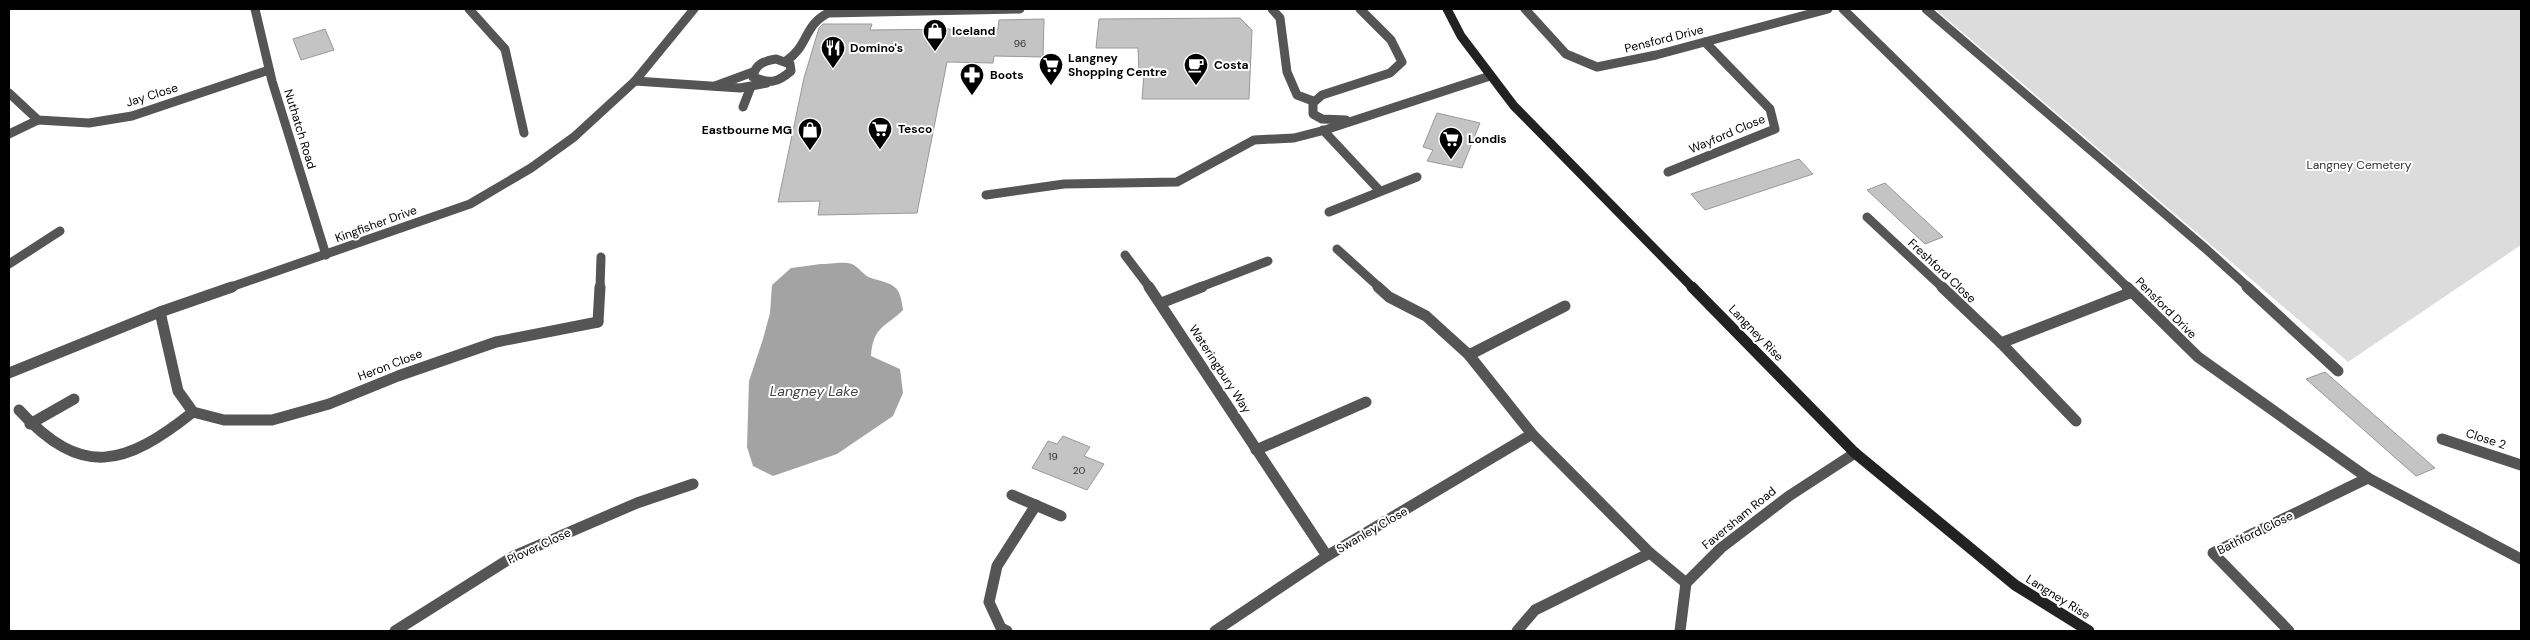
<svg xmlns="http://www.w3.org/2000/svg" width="2530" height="640" font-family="'DM Sans',sans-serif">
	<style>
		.green { fill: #dcdcdc }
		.water { fill: #a3a3a3 }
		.building { fill: #c4c4c4; stroke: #999 }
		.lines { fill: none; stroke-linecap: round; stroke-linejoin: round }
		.lane-far1 { stroke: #555; stroke-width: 9 }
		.lane { stroke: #555; stroke-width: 11 }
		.street-far1 { stroke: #555; stroke-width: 9 }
		.street { stroke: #555; stroke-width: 11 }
		.secondary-far1 { stroke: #222; stroke-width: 9 }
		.secondary { stroke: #222; stroke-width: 11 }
		.labels { text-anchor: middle; stroke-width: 4; stroke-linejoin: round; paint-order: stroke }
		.number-label { font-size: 10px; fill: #313131 }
		.poi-label { font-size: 12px; font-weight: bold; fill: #000; stroke: #fff; text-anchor: start }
		.street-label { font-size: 12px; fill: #000; stroke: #fff }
		.park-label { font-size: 12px; fill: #333; stroke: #fff }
		.water-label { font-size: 14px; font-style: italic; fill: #444; stroke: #fff }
	</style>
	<rect width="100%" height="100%" fill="#fff"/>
	<path class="green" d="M 1935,9 L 2521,9 L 2521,245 L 2348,362 Z"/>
	<path class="water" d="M 821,264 C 829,264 844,261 852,264 C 859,267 864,276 871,278 C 894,285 900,284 903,310 C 885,328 873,326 871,356 L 900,369 L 903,393 L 893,416 L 837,454 L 773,476 L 753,466 L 747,447 L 749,381 L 763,339 L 770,313 L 772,285 L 791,268 Z"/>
	<g class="building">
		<path d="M 1240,18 L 1252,30 L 1249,99 L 1142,99 L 1144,74 L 1139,74 L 1138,48 L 1096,48 L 1099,19 Z"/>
		<path d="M 1044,19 L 1043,57 L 994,56 L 993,63 L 947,62 L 917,213 L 818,215 L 820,201 L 778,202 L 804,78 L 819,28 L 823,24 L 872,24 L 870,30 L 954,29 L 954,32 L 998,29 L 999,20 Z"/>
		<path d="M 325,29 L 334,50 L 301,60 L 293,39 Z"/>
		<path d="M 1437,113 L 1480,123 L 1462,168 L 1427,161 L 1433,150 L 1423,147 Z"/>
		<path d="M 1799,159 L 1813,174 L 1705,210 L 1691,194 Z"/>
		<path d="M 1885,183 L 1943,237 L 1925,244 L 1867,190 Z"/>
		<path d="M 2325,372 L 2435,468 L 2416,476 L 2306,379 Z"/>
		<path d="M 1063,436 L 1090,447 L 1084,456 L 1104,464 L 1087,490 L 1032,468 L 1048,441 L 1057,444 Z"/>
	</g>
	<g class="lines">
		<g class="lane-far1">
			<path d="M 1272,9 L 1280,18 L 1287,72 L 1297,95 L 1313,101"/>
			<path d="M 1926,9 L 2206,249 L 2249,288"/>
			<path d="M 776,59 L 790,64 L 791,71 C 777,83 770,84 753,77 C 755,64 764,61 776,59 Z"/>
			<path d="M 786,61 C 809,46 803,26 828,13 L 1020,9"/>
			<path d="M 635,81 L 740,88 L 767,83"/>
			<path d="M 715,86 L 753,72"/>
			<path d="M 743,107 L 750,89"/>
			<path d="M 1346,120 L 1322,119 L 1313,114 L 1313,103 L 1322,95 L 1390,73 L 1402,62 L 1391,40 L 1360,9"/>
			<path d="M 1323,130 L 1380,191"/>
			<path d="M 986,195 L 1064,184 L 1177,182 L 1254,140 L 1294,138 L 1325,130 L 1490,76"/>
			<path d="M 1329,212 L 1417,177"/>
			<path d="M 600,288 L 601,257"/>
		</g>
		<g class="lane">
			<path d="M 2247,287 L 2338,371"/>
			<path d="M 598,322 L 600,287"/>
			<path d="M 1469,355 L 1565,306"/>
			<path d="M 1517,631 L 1535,610 L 1650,553"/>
		</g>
		<g class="street-far1">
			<path d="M 255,9 L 272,81 L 326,255"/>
			<path d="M 469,9 L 505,49 L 524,133"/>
			<path d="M 1525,9 L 1566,54 L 1597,67 L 1656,55 L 1828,9"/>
			<path d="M 1843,9 L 2128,288"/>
			<path d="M 9,93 L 38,120 L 89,123 L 132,116 L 269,70"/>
			<path d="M 9,134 L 38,120"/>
			<path d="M 1668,172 L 1775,129 L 1770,109 L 1705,42"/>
			<path d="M 1867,217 L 1943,288"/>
			<path d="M 1337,249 L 1380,288"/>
			<path d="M 1125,255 L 1150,288"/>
			<path d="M 9,264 L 60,231"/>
			<path d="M 228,288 L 470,204 L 531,168 L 574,137 L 635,81 L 694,9"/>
			<path d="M 1198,288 L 1268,261"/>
		</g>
		<g class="street">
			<path d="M 1149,287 L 1327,556"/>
			<path d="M 1378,287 L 1389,297 L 1426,316 L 1469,355 L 1532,434 L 1650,553 L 1686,583"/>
			<path d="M 1942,287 L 2001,343 L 2076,421"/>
			<path d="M 2127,287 L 2198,357 L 2368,478 L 2521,559"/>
			<path d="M 1161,303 L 1202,287"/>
			<path d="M 160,312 L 178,391 L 193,412 L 224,420 L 272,420 L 329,404 L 398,376 L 496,342 L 598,322"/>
			<path d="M 2001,343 L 2132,292"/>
			<path d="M 9,373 L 160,312 L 232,287"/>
			<path d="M 19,410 C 82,479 125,466 193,412"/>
			<path d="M 30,424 L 74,399"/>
			<path d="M 2442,439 L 2521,465"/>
			<path d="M 1256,450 L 1366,402"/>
			<path d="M 1012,495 L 1061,516"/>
			<path d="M 395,631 L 514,556 L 637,503 L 693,484"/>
			<path d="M 1007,631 L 1001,628 L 989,602 L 997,566 L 1036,505"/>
			<path d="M 1215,631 L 1327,556 L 1532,434"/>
			<path d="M 1680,631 L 1686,583 L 1721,548 L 1789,496 L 1855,453"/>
			<path d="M 2289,631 L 2213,553 L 2368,478"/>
		</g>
		<path class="secondary-far1" d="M 1447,9 L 1461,36 L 1514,106 L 1693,288"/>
		<path class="secondary" d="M 1692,287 L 1855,453 L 2015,585 L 2089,631"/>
	</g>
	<defs>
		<symbol id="shop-pin" viewBox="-11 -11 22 30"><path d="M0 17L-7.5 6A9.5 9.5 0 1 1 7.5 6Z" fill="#000" stroke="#fff"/><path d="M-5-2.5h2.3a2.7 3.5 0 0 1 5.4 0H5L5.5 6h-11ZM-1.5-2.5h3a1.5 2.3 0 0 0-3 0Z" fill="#fff"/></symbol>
		<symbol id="restaurant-pin" viewBox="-11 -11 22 30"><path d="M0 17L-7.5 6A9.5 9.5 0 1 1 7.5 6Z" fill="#000" stroke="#fff"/><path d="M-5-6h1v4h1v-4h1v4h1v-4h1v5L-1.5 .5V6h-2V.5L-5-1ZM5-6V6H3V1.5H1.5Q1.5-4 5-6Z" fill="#fff"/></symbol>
		<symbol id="supermarket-pin" viewBox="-11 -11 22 30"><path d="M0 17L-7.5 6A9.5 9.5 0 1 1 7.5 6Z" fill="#000" stroke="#fff"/><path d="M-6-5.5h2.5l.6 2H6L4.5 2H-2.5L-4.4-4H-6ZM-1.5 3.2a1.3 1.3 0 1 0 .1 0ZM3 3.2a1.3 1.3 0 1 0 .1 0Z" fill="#fff"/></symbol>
		<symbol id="cafe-pin" viewBox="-11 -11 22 30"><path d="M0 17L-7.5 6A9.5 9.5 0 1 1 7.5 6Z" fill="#000" stroke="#fff"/><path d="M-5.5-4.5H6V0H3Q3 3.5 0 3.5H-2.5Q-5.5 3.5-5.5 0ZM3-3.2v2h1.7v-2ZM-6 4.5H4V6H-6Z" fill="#fff"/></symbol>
		<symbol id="pharmacy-pin" viewBox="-11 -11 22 30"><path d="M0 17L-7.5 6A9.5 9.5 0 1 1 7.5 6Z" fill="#000" stroke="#fff"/><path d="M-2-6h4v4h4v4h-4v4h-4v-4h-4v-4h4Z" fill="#fff"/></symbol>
	</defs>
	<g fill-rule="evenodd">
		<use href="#shop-pin" x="921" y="17" width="28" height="38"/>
		<use href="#restaurant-pin" x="819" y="34" width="28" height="38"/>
		<use href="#supermarket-pin" x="1037" y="51" width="28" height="38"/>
		<use href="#cafe-pin" x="1182" y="51" width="28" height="38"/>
		<use href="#pharmacy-pin" x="958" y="61" width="28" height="38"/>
		<use href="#supermarket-pin" x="866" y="115" width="28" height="38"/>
		<use href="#shop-pin" x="796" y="116" width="28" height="38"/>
		<use href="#supermarket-pin" x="1437" y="125" width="28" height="38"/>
	</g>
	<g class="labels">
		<g class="number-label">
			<text x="1020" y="47">96</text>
			<text x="1053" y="460">19</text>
			<text x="1079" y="474">20</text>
		</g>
		<g class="poi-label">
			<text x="952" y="35">Iceland</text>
			<text x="850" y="52">Domino's</text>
			<text x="1068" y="62">Langney<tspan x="1068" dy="14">Shopping Centre</tspan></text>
			<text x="1214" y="69">Costa</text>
			<text x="990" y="79">Boots</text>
			<text x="898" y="133">Tesco</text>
			<text x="792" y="134" text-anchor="end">Eastbourne MG</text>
			<text x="1468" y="143">Londis</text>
		</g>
		<g class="street-label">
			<text transform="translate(1664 39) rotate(-14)" y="4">Pensford Drive</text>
			<text transform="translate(152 95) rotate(-17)" y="4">Jay Close</text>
			<text transform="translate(300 129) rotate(73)" y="4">Nuthatch Road</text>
			<text transform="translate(1727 134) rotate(-23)" y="4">Wayford Close</text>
			<text transform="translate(376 224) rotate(-20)" y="4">Kingfisher Drive</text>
			<text transform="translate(1942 271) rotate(43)" y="4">Freshford Close</text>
			<text transform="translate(2166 308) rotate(45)" y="4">Pensford Drive</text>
			<text transform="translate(1756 333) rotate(46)" y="4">Langney Rise</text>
			<text transform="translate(390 365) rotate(-21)" y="4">Heron Close</text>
			<text transform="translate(1220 369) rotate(57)" y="4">Wateringbury Way</text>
			<text transform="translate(2486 439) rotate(18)" y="4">Close 2</text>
			<text transform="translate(1739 518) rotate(-39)" y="4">Faversham Road</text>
			<text transform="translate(1372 530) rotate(-30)" y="4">Swanley Close</text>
			<text transform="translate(2255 533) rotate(-26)" y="4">Bathford Close</text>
			<text transform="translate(539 546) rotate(-25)" y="4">Plover Close</text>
			<text transform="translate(2058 597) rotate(32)" y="4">Langney Rise</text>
		</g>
		<g class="park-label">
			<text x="2359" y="169">Langney Cemetery</text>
		</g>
		<g class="water-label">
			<text x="814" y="396">Langney Lake</text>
		</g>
	</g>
	<rect width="2530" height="640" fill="none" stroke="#000000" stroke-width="20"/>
</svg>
